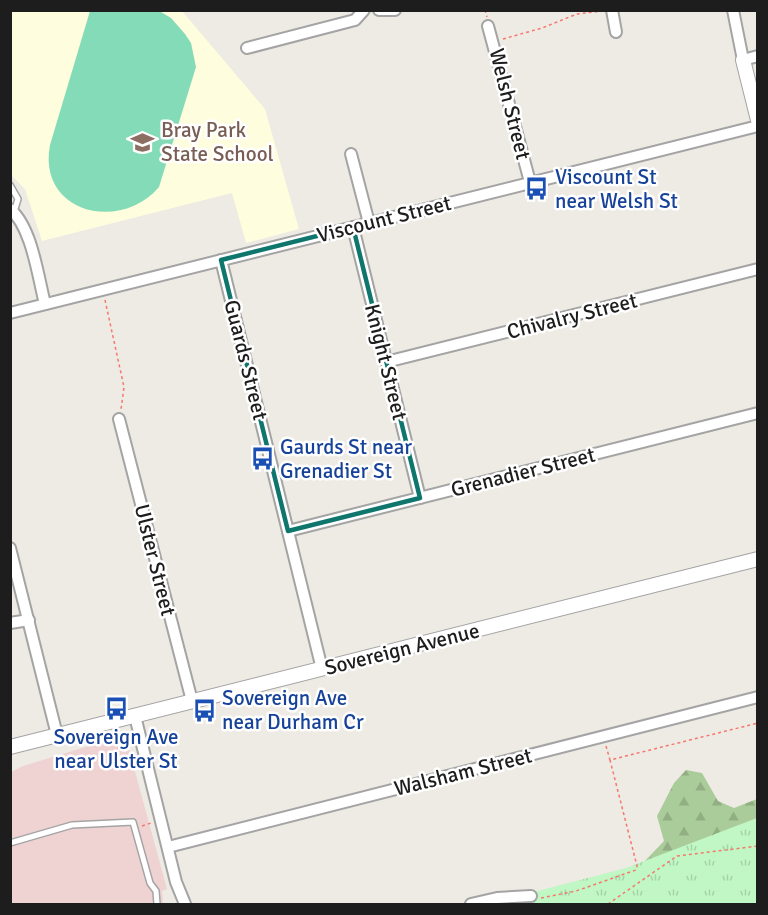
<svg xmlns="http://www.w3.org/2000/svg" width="768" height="915" font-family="Signika,sans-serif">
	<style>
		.commercial { fill: #efd3d3 }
		.education { fill: #fefddd }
		.forest { fill: url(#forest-firs) }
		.park { fill: url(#park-tufts) }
		.pitch { fill: #84dbb7 }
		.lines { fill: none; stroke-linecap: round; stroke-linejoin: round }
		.service-casing { stroke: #a4a4a4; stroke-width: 8 }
		.minor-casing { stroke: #a4a4a4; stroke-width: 14 }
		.tertiary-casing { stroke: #a4a4a4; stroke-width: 16 }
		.path { stroke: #f5786e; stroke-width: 1.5; stroke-dasharray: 3 3; stroke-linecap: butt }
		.service { stroke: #fff; stroke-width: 5 }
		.minor { stroke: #fff; stroke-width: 10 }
		.tertiary { stroke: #fff; stroke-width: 14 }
		.marked { fill: none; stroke: #0f766e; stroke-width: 4.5; stroke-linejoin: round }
		.labels { text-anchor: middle; stroke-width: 5; stroke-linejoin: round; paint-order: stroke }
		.street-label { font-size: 21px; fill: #1d1d1d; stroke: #fff }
		.education-label { font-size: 21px; fill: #785e54; stroke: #fff; text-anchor: start }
		.transit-label { font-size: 21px; fill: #164399; stroke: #fff; text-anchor: start }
	</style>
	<defs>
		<pattern id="forest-firs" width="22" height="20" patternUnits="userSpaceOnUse" patternTransform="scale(1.5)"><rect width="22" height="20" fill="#aacc9a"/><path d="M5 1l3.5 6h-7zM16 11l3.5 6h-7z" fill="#92af84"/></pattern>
		<pattern id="park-tufts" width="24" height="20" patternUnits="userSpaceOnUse" patternTransform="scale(1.5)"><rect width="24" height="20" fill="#c1f7c4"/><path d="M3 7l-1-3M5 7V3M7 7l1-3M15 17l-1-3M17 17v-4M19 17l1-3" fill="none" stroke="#a5d3a8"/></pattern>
	</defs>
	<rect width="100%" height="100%" fill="#eeeae4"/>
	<path class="commercial" d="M 125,735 L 167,889 L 162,891 L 163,904 L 11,904 L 11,772 L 23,766 Z"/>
	<path class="education" d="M 10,11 L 182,11 L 265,109 L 299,229 L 246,243 L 232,193 L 42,241 L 25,189 L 11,175 Z"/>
	<path class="forest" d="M 686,770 L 702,773 L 718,801 L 734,808 L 757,799 L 757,904 L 534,904 L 641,865 L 664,841 L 657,816 L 674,783 Z"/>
	<path class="park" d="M 757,818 L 757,904 L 504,904 L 503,900 L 626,868 Z"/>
	<path class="pitch" d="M 90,11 L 161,12 L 171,18 L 185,34 L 191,43 L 196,67 L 159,187 C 120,233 37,213 50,145 Z"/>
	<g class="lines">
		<defs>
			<g id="service">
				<path d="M 10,185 L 18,199 L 14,212"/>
				<path d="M 10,843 L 72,825 L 133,822 L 150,883 L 156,891 L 157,904"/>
			</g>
			<g id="minor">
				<path d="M 379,10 L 395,10"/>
				<path d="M 612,10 L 616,32"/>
				<path d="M 733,10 L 743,60 L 758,56"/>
				<path d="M 488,26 L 530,182"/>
				<path d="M 247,48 L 355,20 L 364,10"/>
				<path d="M 351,154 L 369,223"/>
				<path d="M 10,209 C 32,227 38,277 45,304"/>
				<path d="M 353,227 L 420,498"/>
				<path d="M 221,260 L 322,669"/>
				<path d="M 10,313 L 758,126"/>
				<path d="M 386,362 L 758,269"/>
				<path d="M 119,419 L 192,701"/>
				<path d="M 288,531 L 758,413"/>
				<path d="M 10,548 L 57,735"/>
				<path d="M 10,623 L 29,620"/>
				<path d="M 135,716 L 176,882 L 185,904"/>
				<path d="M 168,847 L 758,697"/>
				<path d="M 471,904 L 497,898 L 531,896"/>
			</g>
			<g id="tertiary">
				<path d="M 743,60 L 758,120"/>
				<path d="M 10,747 L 758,559"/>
			</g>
		</defs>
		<use href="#service" class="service-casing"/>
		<use href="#minor" class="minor-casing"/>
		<use href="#tertiary" class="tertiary-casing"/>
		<g class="path">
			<path d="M 485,10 L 487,17"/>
			<path d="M 503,39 L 542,28 L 577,14 L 602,11"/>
			<path d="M 105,300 L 124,387 L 121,409"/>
			<path d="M 606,746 L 610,760 L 758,723"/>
			<path d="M 115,754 L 127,733"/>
			<path d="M 142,826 L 151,823"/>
			<path d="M 541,898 L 576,891 L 636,870 L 637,866 L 610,760"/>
			<path d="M 608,904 L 677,856 L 758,846"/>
		</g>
		<use href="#service" class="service"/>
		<use href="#minor" class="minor"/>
		<use href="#tertiary" class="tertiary"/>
	</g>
	<path class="marked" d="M 353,227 L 420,498 L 288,531 L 221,260 Z"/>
	<defs>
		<symbol id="school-bare" viewBox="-9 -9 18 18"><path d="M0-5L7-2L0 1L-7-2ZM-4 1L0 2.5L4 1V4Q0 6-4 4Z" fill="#8d6e63" stroke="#fff" stroke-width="2.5" paint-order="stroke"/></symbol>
		<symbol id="bus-bare" viewBox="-9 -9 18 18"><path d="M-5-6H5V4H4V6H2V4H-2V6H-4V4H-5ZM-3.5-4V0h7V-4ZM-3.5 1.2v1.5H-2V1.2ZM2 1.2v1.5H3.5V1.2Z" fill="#1a4fb4" stroke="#fff" stroke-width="2.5" paint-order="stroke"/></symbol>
	</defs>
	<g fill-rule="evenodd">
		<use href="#school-bare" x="126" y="126" width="33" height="33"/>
		<use href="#bus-bare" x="520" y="172" width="33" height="33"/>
		<use href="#bus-bare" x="246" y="442" width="33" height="33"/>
		<use href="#bus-bare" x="100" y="692" width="33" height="33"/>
		<use href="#bus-bare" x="188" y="694" width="33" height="33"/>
	</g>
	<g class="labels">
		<g class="street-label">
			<text transform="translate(510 104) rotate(76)" y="7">Welsh Street</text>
			<text transform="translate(384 219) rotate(-14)" y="7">Viscount Street</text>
			<text transform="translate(572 316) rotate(-14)" y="7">Chivalry Street</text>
			<text transform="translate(246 360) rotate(76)" y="7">Guards Street</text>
			<text transform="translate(386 362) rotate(76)" y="7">Knight Street</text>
			<text transform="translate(523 472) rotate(-14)" y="7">Grenadier Street</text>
			<text transform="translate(155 560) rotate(76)" y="7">Ulster Street</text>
			<text transform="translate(402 649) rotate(-14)" y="7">Sovereign Avenue</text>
			<text transform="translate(463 772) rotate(-14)" y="7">Walsham Street</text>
		</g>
		<g class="education-label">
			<text x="161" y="137">Bray Park<tspan x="161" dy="24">State School</tspan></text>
		</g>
		<g class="transit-label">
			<text x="555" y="184">Viscount St<tspan x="555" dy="24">near Welsh St</tspan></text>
			<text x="280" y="454">Gaurds St near<tspan x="280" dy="24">Grenadier St</tspan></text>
			<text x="222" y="705">Sovereign Ave<tspan x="222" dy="24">near Durham Cr</tspan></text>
			<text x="116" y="744" text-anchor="middle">Sovereign Ave<tspan x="116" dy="24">near Ulster St</tspan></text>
		</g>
	</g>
	<rect width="768" height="915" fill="none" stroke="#1d1d1d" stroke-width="24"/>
</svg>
